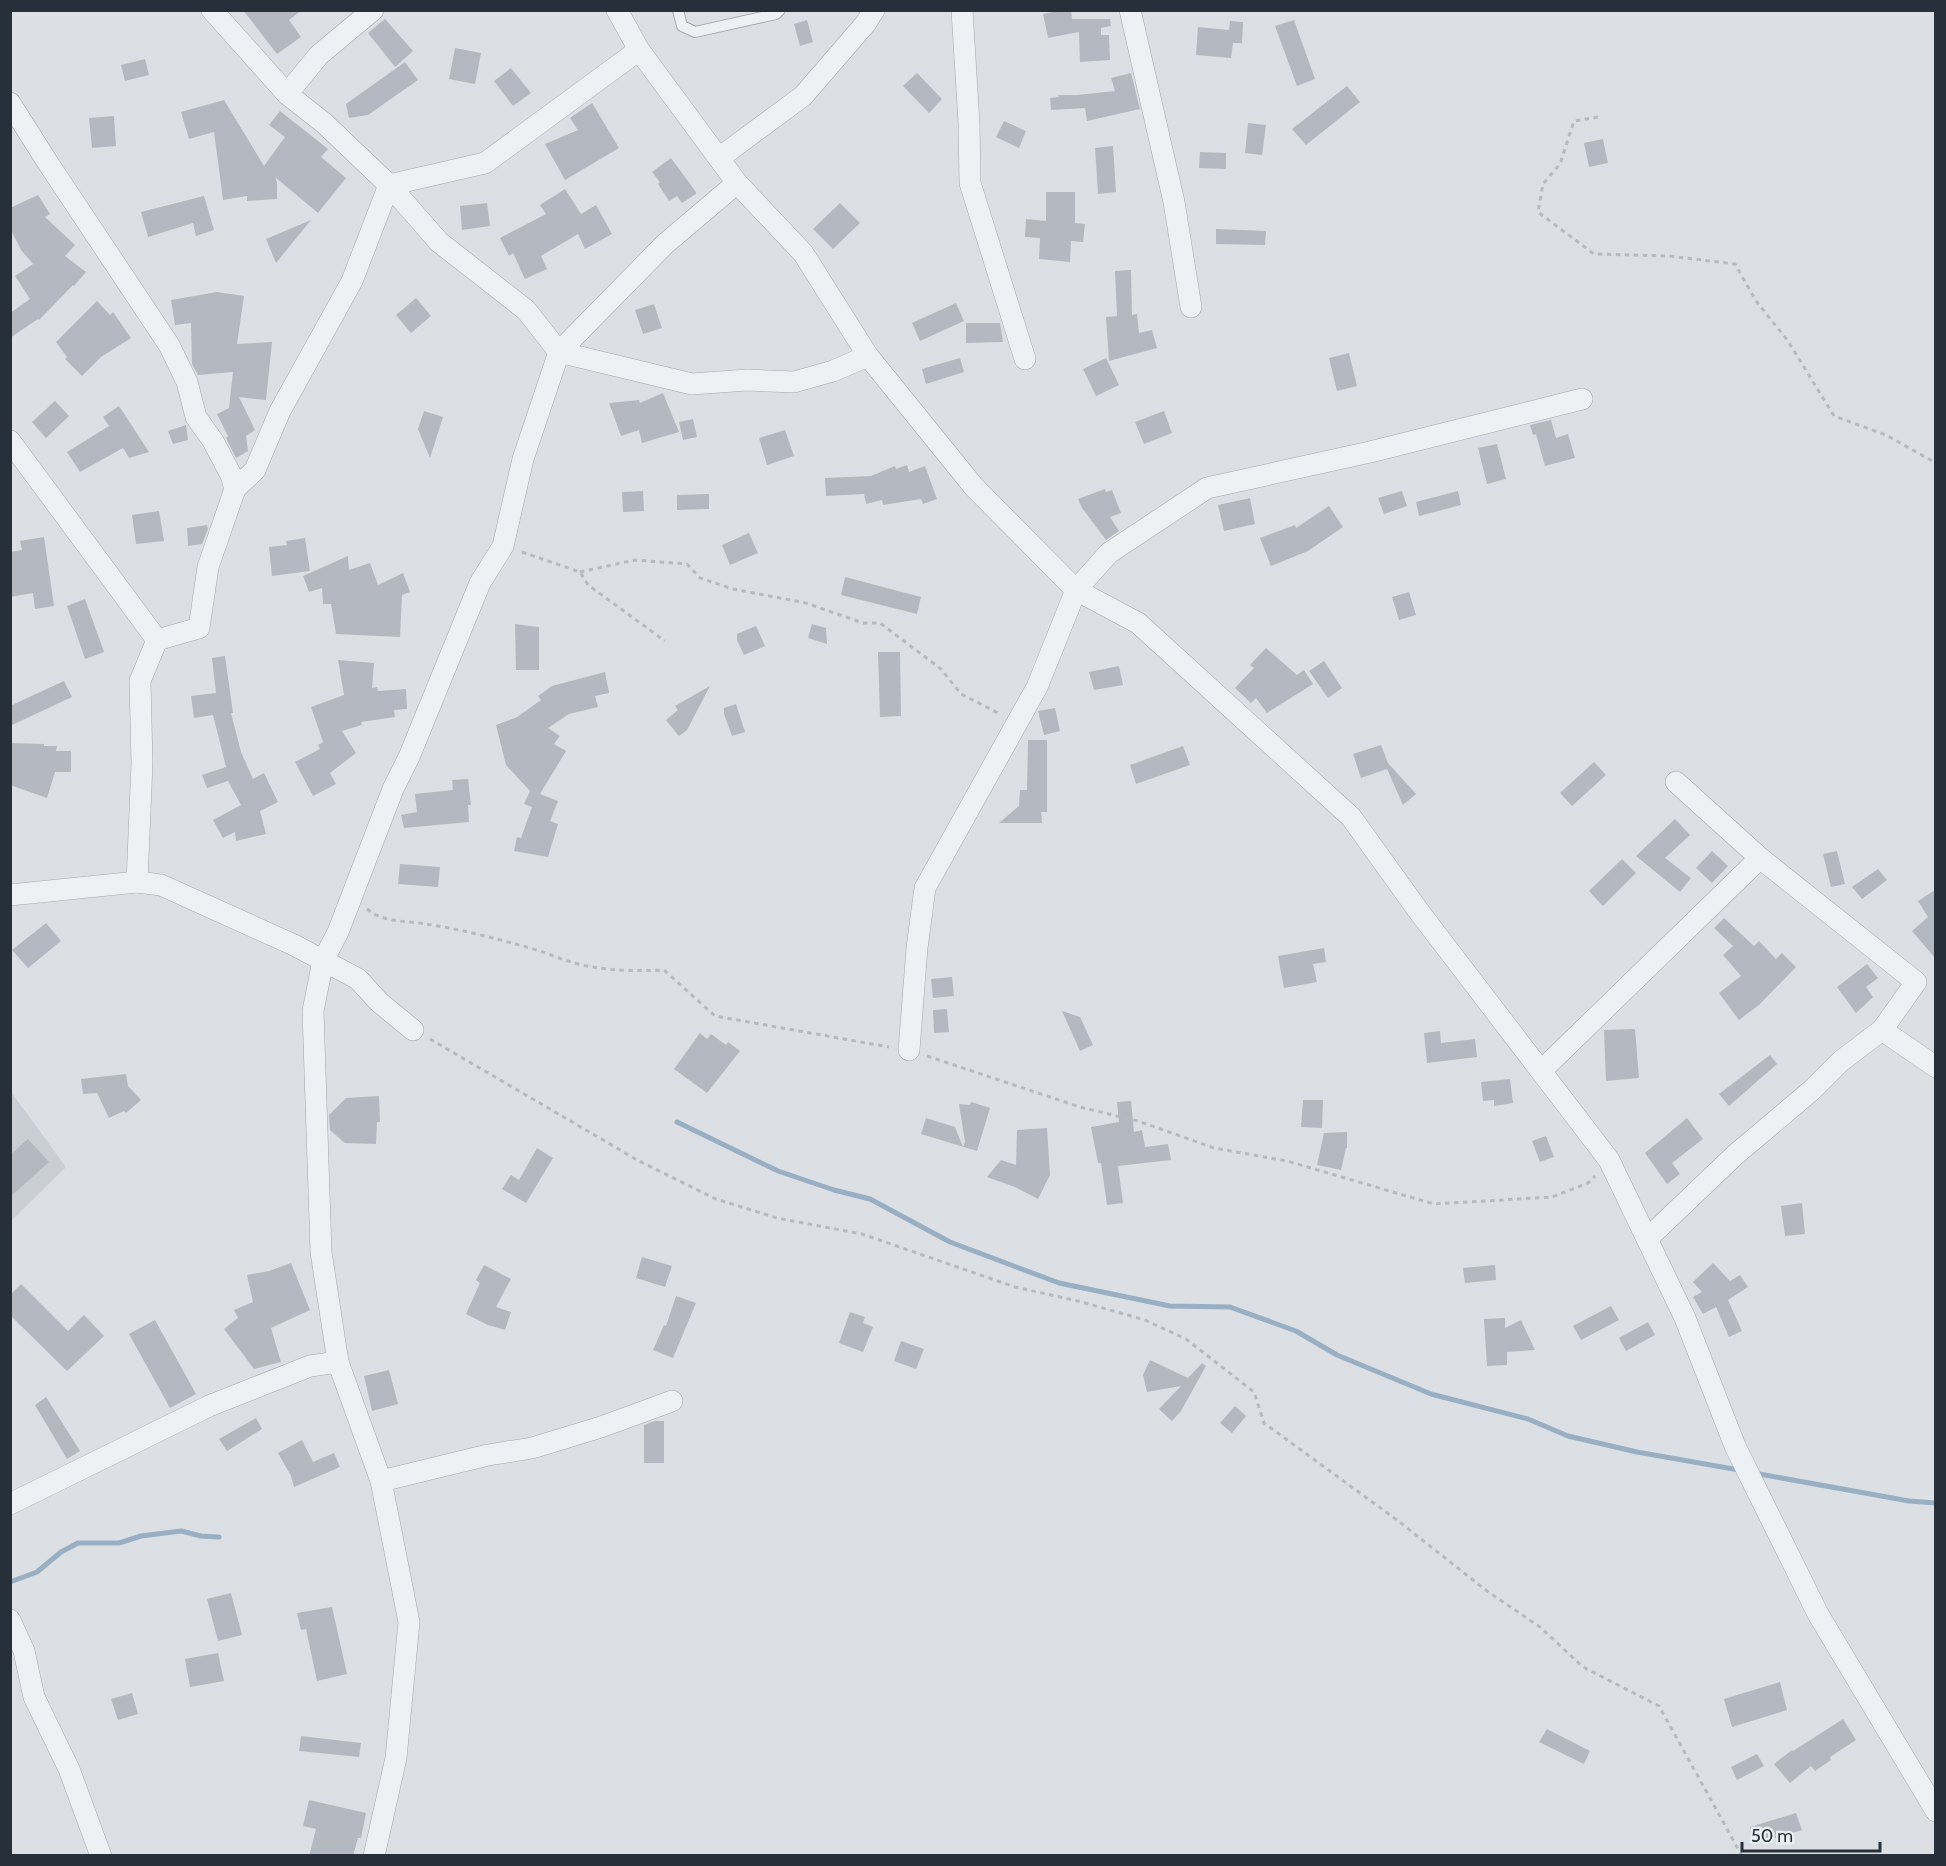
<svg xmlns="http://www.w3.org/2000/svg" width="1946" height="1866" font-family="Cabin,sans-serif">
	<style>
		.built { fill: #cacfd6 }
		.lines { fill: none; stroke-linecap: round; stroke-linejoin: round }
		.stream { stroke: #99afc3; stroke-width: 5 }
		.building { fill: #b4b9c1 }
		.service-casing { stroke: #a2a7ae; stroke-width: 12 }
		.minor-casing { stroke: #a2a7ae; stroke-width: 22 }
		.path { stroke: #b6bbc0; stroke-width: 3; stroke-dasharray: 4.5 4.5; stroke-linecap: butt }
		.service { stroke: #eef1f4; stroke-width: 10 }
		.minor { stroke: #eef1f4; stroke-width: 21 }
	</style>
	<rect width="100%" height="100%" fill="#dce0e5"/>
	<path class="built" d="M 11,1092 L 66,1167 L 11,1221 Z"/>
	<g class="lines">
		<g class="stream">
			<path d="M 677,1122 L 778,1171 L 834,1190 L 870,1199 L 950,1242 L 1059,1283 L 1170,1306 L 1230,1307 L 1296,1331 L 1337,1355 L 1431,1394 L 1528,1419 L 1568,1436 L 1637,1452 L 1739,1470"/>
			<path d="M 1754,1473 L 1909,1501 L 1936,1503"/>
			<path d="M 10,1582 L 37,1572 L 61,1552 L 78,1543 L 119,1543 L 141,1536 L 181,1531 L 201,1536 L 219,1537"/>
		</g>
	</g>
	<g class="building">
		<path d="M 243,10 L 302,10 L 289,20 L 301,37 L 277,54 Z"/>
		<path d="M 1062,10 L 1071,10 L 1072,19 L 1110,19 L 1111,26 L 1101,28 L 1101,35 L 1109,35 L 1110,60 L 1080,62 L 1079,32 L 1048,38 L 1043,14 Z"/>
		<path d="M 385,19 L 413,51 L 395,67 L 368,33 Z"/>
		<path d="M 807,20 L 813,42 L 800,46 L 794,24 Z"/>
		<path d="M 1294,20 L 1315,79 L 1297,86 L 1275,26 Z"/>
		<path d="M 1230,21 L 1243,22 L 1242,43 L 1233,43 L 1231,58 L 1196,55 L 1198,27 L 1229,30 Z"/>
		<path d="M 455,48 L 481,53 L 475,84 L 449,79 Z"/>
		<path d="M 145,59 L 149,75 L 125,81 L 121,65 Z"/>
		<path d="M 405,62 L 418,80 L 368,115 L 349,118 L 346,104 Z"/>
		<path d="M 511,68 L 531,93 L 513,106 L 494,81 Z"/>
		<path d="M 917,73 L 942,99 L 929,113 L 903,86 Z"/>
		<path d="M 1131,73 L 1140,109 L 1087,121 L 1085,108 L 1051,110 L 1050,98 L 1059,97 L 1058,95 L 1077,95 L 1115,91 L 1111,78 Z"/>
		<path d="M 1347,86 L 1360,102 L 1306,145 L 1292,129 Z"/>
		<path d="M 224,100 L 264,166 L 285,137 L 269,125 L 280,111 L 328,149 L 321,157 L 346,178 L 318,213 L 275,177 L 277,182 L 277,199 L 247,201 L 247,196 L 223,200 L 214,132 L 189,139 L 181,112 Z"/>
		<path d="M 592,103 L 619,148 L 565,180 L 545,144 L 578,130 L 570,118 Z"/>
		<path d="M 114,116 L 116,146 L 92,148 L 89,118 Z"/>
		<path d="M 1004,121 L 1026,131 L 1019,148 L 996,137 Z"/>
		<path d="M 1248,123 L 1266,125 L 1262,155 L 1245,153 Z"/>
		<path d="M 1603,139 L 1608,163 L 1589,167 L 1584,143 Z"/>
		<path d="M 1113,146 L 1116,192 L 1098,194 L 1095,148 Z"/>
		<path d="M 1200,152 L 1226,153 L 1226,169 L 1199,168 Z"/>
		<path d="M 671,158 L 696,192 L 696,194 L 682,203 L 677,196 L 669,201 L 658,184 L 660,182 L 652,172 Z"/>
		<path d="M 565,189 L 581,214 L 596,205 L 612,234 L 585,249 L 578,234 L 541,256 L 547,269 L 525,279 L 513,253 L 509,256 L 500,238 L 546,214 L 540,205 Z"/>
		<path d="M 1046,192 L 1075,192 L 1075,223 L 1085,224 L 1083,242 L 1071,241 L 1070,262 L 1039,259 L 1040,238 L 1025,237 L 1026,219 L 1046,221 Z"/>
		<path d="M 38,195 L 50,214 L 45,217 L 75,245 L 65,256 L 86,272 L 74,286 L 73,285 L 39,320 L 38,319 L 10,338 L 10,313 L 30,299 L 15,276 L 33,264 L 21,250 L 10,228 L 10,208 Z"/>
		<path d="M 204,196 L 214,230 L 196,236 L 193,223 L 148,237 L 141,212 Z"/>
		<path d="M 487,203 L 490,226 L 462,230 L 460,206 Z"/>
		<path d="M 840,203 L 860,223 L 833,249 L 813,229 Z"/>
		<path d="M 311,220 L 276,263 L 266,239 Z"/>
		<path d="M 1216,229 L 1266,231 L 1265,245 L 1216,244 Z"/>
		<path d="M 1131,270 L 1132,315 L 1137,314 L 1139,333 L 1152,330 L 1157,348 L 1109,361 L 1106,317 L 1117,316 L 1115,271 Z"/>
		<path d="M 217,292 L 244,296 L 237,344 L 272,342 L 266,400 L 239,397 L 255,430 L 246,436 L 248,451 L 236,458 L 226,438 L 228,436 L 217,414 L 229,408 L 233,372 L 198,375 L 192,364 L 191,323 L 175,325 L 171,300 Z"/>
		<path d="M 416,298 L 431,316 L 411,333 L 396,315 Z"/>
		<path d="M 97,301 L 110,315 L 113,312 L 131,338 L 101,357 L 82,376 L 65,359 L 67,357 L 56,342 Z"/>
		<path d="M 956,303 L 964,321 L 920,341 L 912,323 Z"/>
		<path d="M 654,304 L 662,328 L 643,334 L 635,310 Z"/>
		<path d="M 966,323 L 1000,323 L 1003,342 L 966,343 Z"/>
		<path d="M 1349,353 L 1357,386 L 1337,391 L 1329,358 Z"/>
		<path d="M 960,358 L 964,372 L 926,384 L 922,369 Z"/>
		<path d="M 1106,358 L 1119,385 L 1096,396 L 1083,369 Z"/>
		<path d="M 663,393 L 679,432 L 642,443 L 639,430 L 621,436 L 609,403 L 639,400 L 640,403 Z"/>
		<path d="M 55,401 L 69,416 L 46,438 L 32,422 Z"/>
		<path d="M 119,406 L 149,452 L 129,458 L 123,448 L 80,472 L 67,452 L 109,426 L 103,417 Z"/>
		<path d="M 424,411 L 443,417 L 430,458 L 418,429 Z"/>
		<path d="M 1164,411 L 1172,433 L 1144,444 L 1135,422 Z"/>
		<path d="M 693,419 L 697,437 L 683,440 L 679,422 Z"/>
		<path d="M 1551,420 L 1556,438 L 1568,434 L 1575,458 L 1545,466 L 1536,434 L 1533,435 L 1530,425 Z"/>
		<path d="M 186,425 L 188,440 L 173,444 L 168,431 Z"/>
		<path d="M 785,430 L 794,456 L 767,465 L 759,438 Z"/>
		<path d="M 1497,444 L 1506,479 L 1487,484 L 1478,448 Z"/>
		<path d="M 907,465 L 909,472 L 925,466 L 937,499 L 923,504 L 921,499 L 883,505 L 882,500 L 866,504 L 864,494 L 826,496 L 825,478 L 871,476 L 895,466 L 896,469 Z"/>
		<path d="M 1105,489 L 1106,492 L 1112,490 L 1121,513 L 1110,517 L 1119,531 L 1106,540 L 1082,508 L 1078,499 Z"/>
		<path d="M 643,491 L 644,511 L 623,512 L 622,492 Z"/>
		<path d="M 1402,491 L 1407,506 L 1384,514 L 1378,498 Z"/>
		<path d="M 1458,491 L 1461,505 L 1419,516 L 1416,502 Z"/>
		<path d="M 709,494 L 709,509 L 677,510 L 677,495 Z"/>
		<path d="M 1250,498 L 1255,524 L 1224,531 L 1218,505 Z"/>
		<path d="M 1329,506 L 1343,527 L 1308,551 L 1271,566 L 1260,538 L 1295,525 L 1296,528 Z"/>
		<path d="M 159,511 L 164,541 L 136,544 L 132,515 Z"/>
		<path d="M 207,525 L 208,529 L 202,544 L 188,546 L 187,528 Z"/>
		<path d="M 749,533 L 758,553 L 730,565 L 722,545 Z"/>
		<path d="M 44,537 L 54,606 L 35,609 L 33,593 L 10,597 L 10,552 L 22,550 L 20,541 Z"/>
		<path d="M 305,538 L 310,571 L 272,576 L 269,547 L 287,545 L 286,541 Z"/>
		<path d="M 348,556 L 349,570 L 370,563 L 378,585 L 403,573 L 410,592 L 402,595 L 400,637 L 336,634 L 331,604 L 323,604 L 322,588 L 309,592 L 303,576 Z"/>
		<path d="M 845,577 L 921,597 L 917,614 L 841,595 Z"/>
		<path d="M 1409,592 L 1416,615 L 1399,620 L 1392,597 Z"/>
		<path d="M 85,599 L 104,652 L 85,659 L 67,606 Z"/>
		<path d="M 515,624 L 539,627 L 539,670 L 516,670 Z"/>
		<path d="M 812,624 L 826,628 L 827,644 L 808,638 Z"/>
		<path d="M 756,626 L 765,646 L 744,655 L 737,640 L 737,634 Z"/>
		<path d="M 1266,648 L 1297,675 L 1304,670 L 1313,684 L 1267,713 L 1256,698 L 1251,703 L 1235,688 L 1254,668 L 1250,665 Z"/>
		<path d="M 878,652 L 900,652 L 901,716 L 880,717 Z"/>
		<path d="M 225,656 L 233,713 L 231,713 L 241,752 L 253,779 L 264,773 L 278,802 L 260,811 L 266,834 L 236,841 L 235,832 L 223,838 L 213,820 L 241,805 L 228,781 L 207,788 L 202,775 L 226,767 L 213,715 L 194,718 L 191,696 L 216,693 L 212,658 Z"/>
		<path d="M 338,660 L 374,663 L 372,688 L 377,687 L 378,691 L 406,689 L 407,709 L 394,710 L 395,717 L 361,722 L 362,725 L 342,731 L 356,753 L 330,773 L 336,784 L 313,796 L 295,762 L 320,749 L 318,745 L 323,742 L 311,707 L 344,695 Z"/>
		<path d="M 1324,661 L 1342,688 L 1328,698 L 1309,671 Z"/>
		<path d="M 1119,666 L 1123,685 L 1094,690 L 1089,672 Z"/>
		<path d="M 605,672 L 609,693 L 595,696 L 598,707 L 569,714 L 548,728 L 560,736 L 554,744 L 566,751 L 540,794 L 558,801 L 550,821 L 558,824 L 548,857 L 514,851 L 517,837 L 521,838 L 532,807 L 524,804 L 530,791 L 506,765 L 496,725 L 517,717 L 541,700 L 538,696 L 552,686 Z"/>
		<path d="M 64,681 L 72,697 L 10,726 L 10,706 Z"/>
		<path d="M 710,686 L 687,730 L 679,736 L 666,720 L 678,710 L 675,706 Z"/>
		<path d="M 736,704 L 745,732 L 732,736 L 724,714 L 724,708 Z"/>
		<path d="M 1055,708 L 1060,731 L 1044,735 L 1038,711 Z"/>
		<path d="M 1028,740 L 1047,740 L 1047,812 L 1041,812 L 1042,823 L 999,823 L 1019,806 L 1020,790 L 1027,790 Z"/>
		<path d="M 10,743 L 44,744 L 44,746 L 57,746 L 56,751 L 71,751 L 71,772 L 55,772 L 47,798 L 10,785 Z"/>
		<path d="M 1381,745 L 1388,763 L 1416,794 L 1403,805 L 1387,769 L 1361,778 L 1353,754 Z"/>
		<path d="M 1183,746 L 1190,765 L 1136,784 L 1130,765 Z"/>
		<path d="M 1594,762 L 1606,775 L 1572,806 L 1560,793 Z"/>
		<path d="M 468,779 L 471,805 L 468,805 L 469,822 L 404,828 L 401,815 L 417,812 L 415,794 L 453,790 L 452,780 Z"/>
		<path d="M 1675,819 L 1690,835 L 1665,858 L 1691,878 L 1680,892 L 1636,856 Z"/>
		<path d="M 1712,851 L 1728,866 L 1712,883 L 1696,868 Z"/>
		<path d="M 1837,851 L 1845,884 L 1831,887 L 1823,854 Z"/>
		<path d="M 1622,859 L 1636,873 L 1603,906 L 1589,891 Z"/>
		<path d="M 400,864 L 440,867 L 438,887 L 398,884 Z"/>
		<path d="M 1878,869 L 1887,880 L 1862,899 L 1852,887 Z"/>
		<path d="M 1935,890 L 1935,958 L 1912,931 L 1928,917 L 1918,901 Z"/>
		<path d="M 1724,918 L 1754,946 L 1759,941 L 1776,959 L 1782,953 L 1796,967 L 1759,1005 L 1739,1020 L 1719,993 L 1741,976 L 1723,955 L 1733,946 L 1714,928 Z"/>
		<path d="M 46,923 L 61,941 L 28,968 L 12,950 Z"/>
		<path d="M 1324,948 L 1326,962 L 1313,964 L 1317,982 L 1284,988 L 1278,956 Z"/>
		<path d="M 1867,964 L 1878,978 L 1866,987 L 1873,997 L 1856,1013 L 1837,987 Z"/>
		<path d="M 952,977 L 954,996 L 933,998 L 931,979 Z"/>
		<path d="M 947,1009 L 949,1032 L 934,1033 L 933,1010 Z"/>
		<path d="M 1062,1011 L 1080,1017 L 1093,1045 L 1080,1051 Z"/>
		<path d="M 1635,1029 L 1639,1078 L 1606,1081 L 1604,1030 Z"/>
		<path d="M 1440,1031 L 1441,1043 L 1475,1039 L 1477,1057 L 1427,1063 L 1424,1033 Z"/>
		<path d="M 700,1033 L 707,1039 L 711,1034 L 726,1045 L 728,1042 L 740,1051 L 707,1093 L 674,1069 Z"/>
		<path d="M 1770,1055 L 1777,1064 L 1729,1106 L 1719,1094 Z"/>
		<path d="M 126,1074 L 128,1086 L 141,1100 L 126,1113 L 124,1111 L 109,1118 L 97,1093 L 83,1094 L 81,1079 Z"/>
		<path d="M 1510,1079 L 1513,1103 L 1494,1106 L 1494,1100 L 1483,1101 L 1481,1082 Z"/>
		<path d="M 379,1096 L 380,1122 L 377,1122 L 376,1144 L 345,1143 L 330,1130 L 329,1115 L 346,1098 Z"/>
		<path d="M 1303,1100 L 1323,1100 L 1322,1128 L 1301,1127 Z"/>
		<path d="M 1131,1101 L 1134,1132 L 1142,1130 L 1145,1147 L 1168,1144 L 1171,1160 L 1118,1166 L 1123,1203 L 1107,1205 L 1101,1163 L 1098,1163 L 1091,1127 L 1119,1122 L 1117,1102 Z"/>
		<path d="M 971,1102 L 990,1108 L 977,1151 L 921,1134 L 926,1118 L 955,1127 L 963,1147 L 965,1142 L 959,1104 L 970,1105 Z"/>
		<path d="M 1687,1118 L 1703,1139 L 1672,1163 L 1680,1174 L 1667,1184 L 1645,1153 Z"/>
		<path d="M 1047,1128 L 1050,1175 L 1038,1199 L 1015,1187 L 987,1177 L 1001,1160 L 1016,1165 L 1017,1130 Z"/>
		<path d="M 1347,1132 L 1347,1148 L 1346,1148 L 1341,1170 L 1317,1165 L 1324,1133 Z"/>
		<path d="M 1546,1136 L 1554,1157 L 1540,1162 L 1532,1141 Z"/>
		<path d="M 28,1139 L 49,1162 L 10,1197 L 10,1155 Z"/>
		<path d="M 537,1148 L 553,1158 L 526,1203 L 502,1189 L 511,1175 L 519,1180 Z"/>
		<path d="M 1802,1203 L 1805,1234 L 1785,1236 L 1781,1206 Z"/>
		<path d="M 642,1257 L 672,1266 L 665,1287 L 636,1278 Z"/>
		<path d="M 291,1263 L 310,1310 L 271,1328 L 281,1362 L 254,1369 L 224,1329 L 238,1318 L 234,1310 L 253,1302 L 247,1275 L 269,1271 Z"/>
		<path d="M 1713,1263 L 1730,1281 L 1740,1275 L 1748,1287 L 1728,1300 L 1742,1331 L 1729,1337 L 1716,1307 L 1703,1314 L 1693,1297 L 1702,1292 L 1693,1282 Z"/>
		<path d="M 484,1265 L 511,1279 L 496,1307 L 511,1312 L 505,1330 L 488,1325 L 466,1314 L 480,1283 L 476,1280 Z"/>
		<path d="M 1495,1265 L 1496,1280 L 1465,1283 L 1463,1268 Z"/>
		<path d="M 21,1284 L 68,1331 L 84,1315 L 104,1336 L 67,1371 L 10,1315 L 10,1295 Z"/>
		<path d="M 676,1296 L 696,1303 L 673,1358 L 653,1350 L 664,1325 L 666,1326 Z"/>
		<path d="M 1611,1306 L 1619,1320 L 1581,1340 L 1573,1326 Z"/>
		<path d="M 850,1312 L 865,1317 L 863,1323 L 873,1327 L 863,1352 L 839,1343 Z"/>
		<path d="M 1505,1318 L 1505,1328 L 1521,1320 L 1535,1350 L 1507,1352 L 1507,1365 L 1487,1366 L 1484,1319 Z"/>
		<path d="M 155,1320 L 196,1394 L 170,1408 L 129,1334 Z"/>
		<path d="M 1648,1322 L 1655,1335 L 1626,1351 L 1619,1338 Z"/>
		<path d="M 901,1341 L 924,1349 L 916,1369 L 894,1361 Z"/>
		<path d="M 1150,1360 L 1188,1378 L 1202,1363 L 1206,1366 L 1181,1411 L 1172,1421 L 1159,1409 L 1181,1386 L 1147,1392 L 1143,1375 Z"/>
		<path d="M 389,1370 L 398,1404 L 372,1411 L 364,1376 Z"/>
		<path d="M 46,1397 L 80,1451 L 67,1459 L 35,1405 Z"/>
		<path d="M 1235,1406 L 1246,1416 L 1232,1433 L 1220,1423 Z"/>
		<path d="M 256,1418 L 262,1429 L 227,1451 L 219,1439 Z"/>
		<path d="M 655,1421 L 664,1421 L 664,1463 L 644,1463 L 644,1425 Z"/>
		<path d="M 302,1440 L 313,1462 L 334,1453 L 340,1467 L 294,1487 L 291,1476 L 278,1453 Z"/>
		<path d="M 231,1593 L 242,1635 L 218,1641 L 207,1599 Z"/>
		<path d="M 332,1607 L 347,1674 L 317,1681 L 306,1629 L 301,1630 L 297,1613 Z"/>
		<path d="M 218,1653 L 224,1681 L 190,1687 L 185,1659 Z"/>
		<path d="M 1780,1682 L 1787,1710 L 1732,1727 L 1724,1699 Z"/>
		<path d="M 132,1693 L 138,1714 L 118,1720 L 111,1699 Z"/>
		<path d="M 1843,1719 L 1856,1740 L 1830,1757 L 1831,1760 L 1815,1771 L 1811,1766 L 1790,1783 L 1774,1764 L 1792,1750 L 1793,1751 Z"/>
		<path d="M 1547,1729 L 1590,1751 L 1584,1764 L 1539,1742 Z"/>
		<path d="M 301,1736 L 361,1743 L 359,1757 L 299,1751 Z"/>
		<path d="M 1757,1754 L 1764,1766 L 1737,1780 L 1731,1767 Z"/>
		<path d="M 309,1800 L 366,1813 L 361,1838 L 358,1838 L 353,1856 L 309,1856 L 316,1829 L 303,1826 Z"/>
		<path d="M 1796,1813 L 1802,1830 L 1755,1844 L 1750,1827 Z"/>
	</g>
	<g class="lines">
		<defs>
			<path id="service" d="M 678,10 L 682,26 L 695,32 L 776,14 L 780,10"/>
			<g id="minor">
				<path d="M 212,10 L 287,94 L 324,123 L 389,185 L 439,242 L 526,310 L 559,352 L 523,459 L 503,546 L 480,583 L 409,757 L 393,789 L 338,932 L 323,961 L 313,1011 L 321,1252 L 338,1362 L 381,1481 L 409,1622 L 396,1758 L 374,1856"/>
				<path d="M 617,10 L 639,50 L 737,183 L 803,253 L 868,356 L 974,487 L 1076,590 L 1138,623 L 1351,817 L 1420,913 L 1609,1160 L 1685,1318 L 1735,1446 L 1818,1614 L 1936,1811"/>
				<path d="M 962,10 L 969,123 L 970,183 L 1025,359"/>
				<path d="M 1130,10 L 1174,202 L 1191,307"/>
				<path d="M 287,94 L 319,55 L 373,10"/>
				<path d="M 10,103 L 48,163 L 169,345 L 187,382 L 196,417 L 213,441 L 231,475 L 235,489 L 208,567 L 199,628 L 157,640"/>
				<path d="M 719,158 L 803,96 L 866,23 L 874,10"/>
				<path d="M 559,352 L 692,384 L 747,380 L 794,382 L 833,371 L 868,356"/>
				<path d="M 559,352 L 665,244 L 737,183"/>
				<path d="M 10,441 L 157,640 L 140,681 L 142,763 L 137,882 L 161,885 L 294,945 L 358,979 L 379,1002 L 413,1030"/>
				<path d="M 235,489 L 255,470 L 280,411 L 352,281 L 389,185 L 485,163 L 639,50"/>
				<path d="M 10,895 L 137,882"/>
				<path d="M 1882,1030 L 1936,1067"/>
				<path d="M 909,1050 L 917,948 L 925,888 L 1037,687 L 1076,590 L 1109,553 L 1207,488 L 1370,452 L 1582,399"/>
				<path d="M 1541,1071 L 1760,858"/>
				<path d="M 1647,1239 L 1735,1155 L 1812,1090 L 1841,1061 L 1882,1030 L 1916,982 L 1760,858 L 1676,782"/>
				<path d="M 381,1481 L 488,1455 L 532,1448 L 601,1427 L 672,1401"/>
				<path d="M 10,1504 L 209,1406 L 310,1366 L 338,1362"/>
				<path d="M 10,1620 L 24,1651 L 34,1697 L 69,1769 L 101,1856"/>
			</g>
		</defs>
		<use href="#service" class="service-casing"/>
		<use href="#minor" class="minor-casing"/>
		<g class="path">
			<path d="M 1598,117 L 1574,121 L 1560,164 L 1543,184 L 1538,212 L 1594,254 L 1669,256 L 1735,264 L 1756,301 L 1788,341 L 1834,416 L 1886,435 L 1936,463"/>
			<path d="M 522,552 L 580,572 L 588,585 L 665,641"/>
			<path d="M 580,572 L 635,560 L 687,564 L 700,578 L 733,589 L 806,603 L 863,623 L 880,623 L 941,669 L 961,694 L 1000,714"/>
			<path d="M 367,909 C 381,921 401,921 419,923 C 456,928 494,938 530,948 C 548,953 564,961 582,965 C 610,971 636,971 664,970 L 715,1016 L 889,1047"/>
			<path d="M 430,1039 L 639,1161 L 716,1199 L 777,1218 L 862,1234 L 1015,1287 L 1078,1301 L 1145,1320 L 1186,1339 L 1254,1392 L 1264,1423 L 1397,1520 L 1487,1591 L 1540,1627 L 1583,1667 L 1659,1706 L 1742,1856"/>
			<path d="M 927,1056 L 1080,1107 L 1138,1121 L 1214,1148 L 1287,1161 L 1434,1204 L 1552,1197 L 1588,1183 L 1595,1176"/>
		</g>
		<use href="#service" class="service"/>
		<use href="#minor" class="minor"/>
	</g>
	<rect width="1946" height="1866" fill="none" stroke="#272f3a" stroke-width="24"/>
	<path d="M1742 1842v9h138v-9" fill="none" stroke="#272f3a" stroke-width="3"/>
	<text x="1751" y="1842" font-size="18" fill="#272f3a" stroke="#ebeff3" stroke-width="4.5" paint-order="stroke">50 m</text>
</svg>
